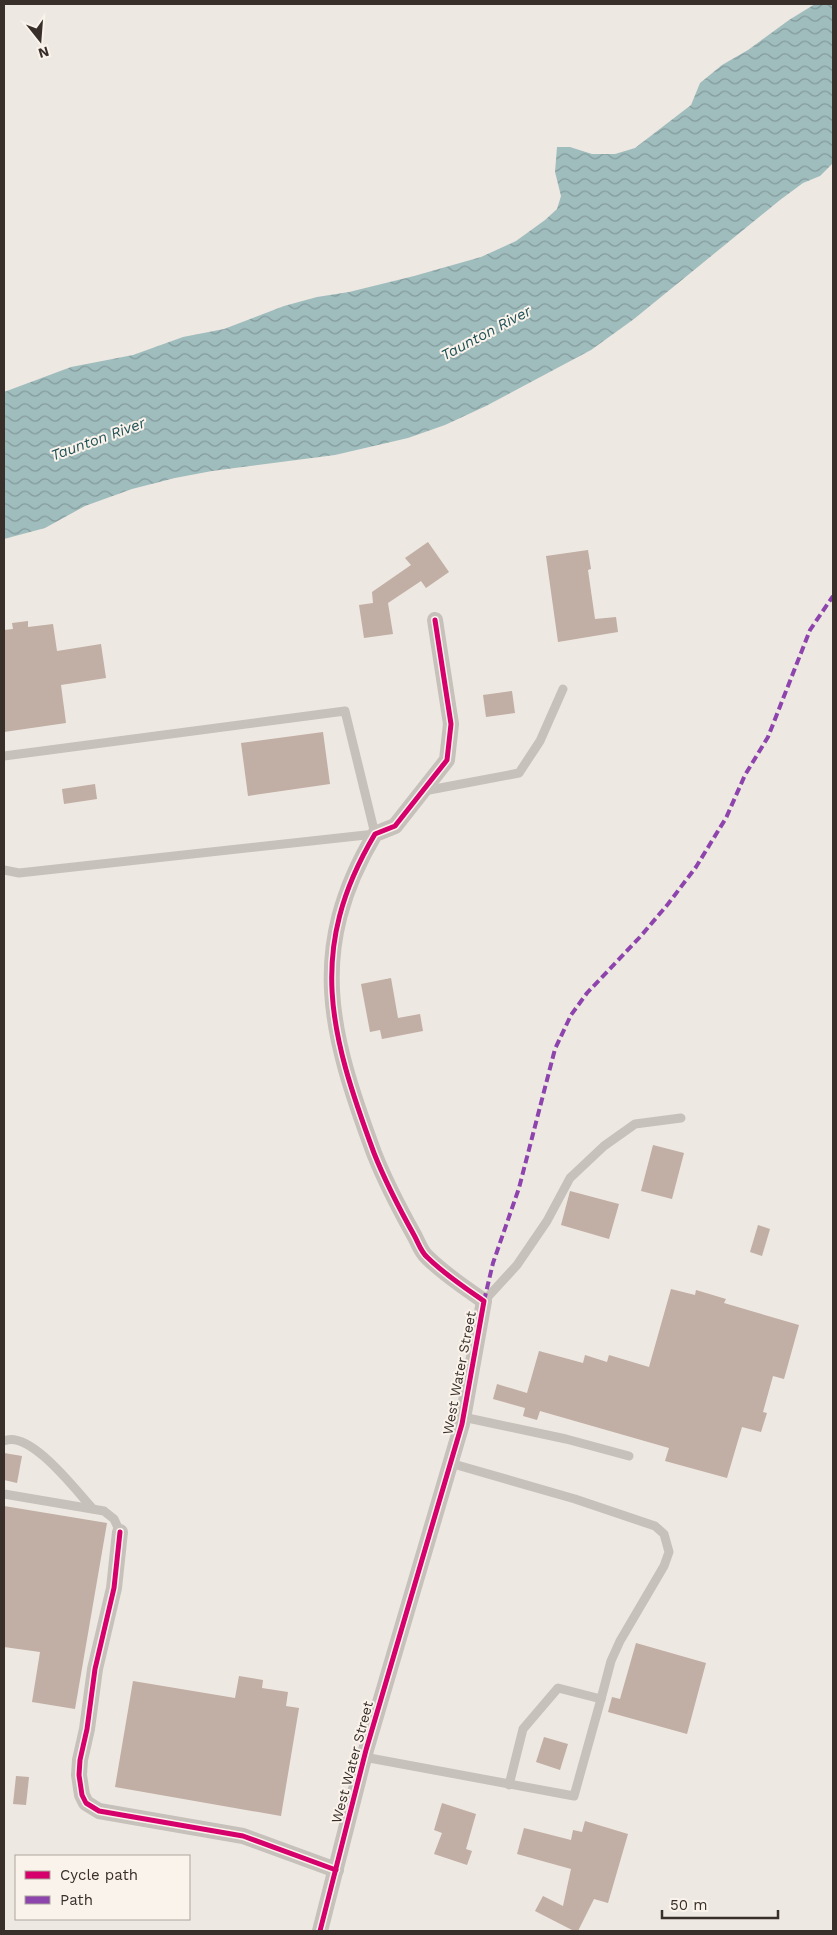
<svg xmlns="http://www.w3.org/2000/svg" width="837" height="1935" font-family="'Work Sans',sans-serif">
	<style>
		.water { fill: url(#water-waves) }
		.building { fill: #c1aea4 }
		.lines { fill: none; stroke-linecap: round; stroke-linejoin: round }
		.lane { stroke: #c7c1bb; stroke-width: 9 }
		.street { stroke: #c7c1bb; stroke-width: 16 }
		.quiet { stroke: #8e44ad; stroke-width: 4; stroke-dasharray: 8 4; stroke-linecap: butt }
		.cycleway-casing { stroke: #faf3eb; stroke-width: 8 }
		.cycleway { stroke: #d6006c; stroke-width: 5 }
		.labels { text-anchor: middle; stroke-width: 4; stroke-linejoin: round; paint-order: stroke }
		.street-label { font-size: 14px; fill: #382f2a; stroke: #faf3eb }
		.water-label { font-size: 15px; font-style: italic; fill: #205258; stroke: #faf3eb }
	</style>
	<defs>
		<pattern id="water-waves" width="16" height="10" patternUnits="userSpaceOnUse" patternTransform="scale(1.25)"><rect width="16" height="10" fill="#a0bdbe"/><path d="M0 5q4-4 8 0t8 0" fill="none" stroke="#839a9b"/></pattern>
	</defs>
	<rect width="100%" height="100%" fill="#eee8e2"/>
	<path class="water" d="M 815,4 L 833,4 L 833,163 L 820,176 L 803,183 L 780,200 L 634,319 L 591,350 L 486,406 L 445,425 L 408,438 L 335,455 L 212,471 L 175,478 L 132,489 L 85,506 L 45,528 L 4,539 L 4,392 L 71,367 L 133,355 L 183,337 L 224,329 L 284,306 L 317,297 L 349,292 L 414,276 L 481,257 L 516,241 L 545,220 L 557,209 L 561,196 L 555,172 L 557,147 L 570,147 L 592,154 L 615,154 L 635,148 L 691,105 L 700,83 L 722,65 L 748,50 L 789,20 Z"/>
	<g class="building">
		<path d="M 428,542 L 449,572 L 426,588 L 421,581 L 388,603 L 393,634 L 364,638 L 359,605 L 373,603 L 372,592 L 411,565 L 405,558 Z"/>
		<path d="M 588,550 L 591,569 L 588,570 L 595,619 L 616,617 L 618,632 L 558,642 L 546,556 Z"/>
		<path d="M 28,621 L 28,627 L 53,624 L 57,651 L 101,644 L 106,678 L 61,685 L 66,723 L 4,732 L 4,630 L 13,629 L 12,623 Z"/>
		<path d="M 512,691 L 515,713 L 486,717 L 483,695 Z"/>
		<path d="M 323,732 L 330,784 L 248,796 L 241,743 Z"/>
		<path d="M 95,784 L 97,799 L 64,804 L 62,789 Z"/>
		<path d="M 391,978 L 398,1018 L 420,1014 L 423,1031 L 382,1039 L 380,1030 L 370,1032 L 361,984 Z"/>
		<path d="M 653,1145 L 684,1153 L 672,1199 L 641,1191 Z"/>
		<path d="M 570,1191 L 619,1204 L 609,1239 L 561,1225 Z"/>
		<path d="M 758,1225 L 770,1229 L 762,1256 L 750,1252 Z"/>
		<path d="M 671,1289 L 695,1295 L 696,1290 L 726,1299 L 724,1303 L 799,1325 L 784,1379 L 773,1376 L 763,1412 L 767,1413 L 761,1432 L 742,1427 L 727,1478 L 665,1461 L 669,1448 L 540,1411 L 537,1420 L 523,1416 L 525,1408 L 493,1399 L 497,1384 L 527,1393 L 539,1351 L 583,1363 L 585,1355 L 607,1362 L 609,1355 L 649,1367 Z"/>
		<path d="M 4,1453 L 22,1456 L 17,1483 L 4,1480 Z"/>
		<path d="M 4,1506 L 107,1523 L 75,1709 L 32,1702 L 40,1652 L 4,1647 Z"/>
		<path d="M 636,1643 L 706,1663 L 687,1734 L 608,1712 L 612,1697 L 620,1699 Z"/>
		<path d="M 239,1676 L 263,1680 L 262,1688 L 288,1692 L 286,1706 L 299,1708 L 281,1816 L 115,1787 L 133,1681 L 235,1698 Z"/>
		<path d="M 544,1737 L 568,1744 L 560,1770 L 536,1762 Z"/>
		<path d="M 16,1776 L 29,1777 L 26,1805 L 13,1804 Z"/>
		<path d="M 442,1803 L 476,1814 L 466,1849 L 472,1851 L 467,1865 L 434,1854 L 442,1833 L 434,1830 Z"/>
		<path d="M 585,1821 L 628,1834 L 608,1903 L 594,1899 L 578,1931 L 574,1931 L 535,1911 L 543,1896 L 563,1906 L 571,1869 L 517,1854 L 524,1828 L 571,1840 L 573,1830 L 582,1832 Z"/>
	</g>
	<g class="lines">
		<g class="lane">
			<path d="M 4,756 L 345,711 L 375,834 L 19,873 L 4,870"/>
			<path d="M 424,791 L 519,773 L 540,741 L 563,689"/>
			<path d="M 484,1301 L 517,1265 L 547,1221 L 570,1178 L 604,1146 L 635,1124 L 681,1118"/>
			<path d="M 463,1417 L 566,1439 L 629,1456"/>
			<path d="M 4,1441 C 30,1429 77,1492 93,1509"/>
			<path d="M 450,1463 L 575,1499 L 655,1526 L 664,1534 L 669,1552 L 664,1566 L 620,1641 L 611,1661 L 601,1699"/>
			<path d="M 4,1494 L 104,1511 L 114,1519 L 120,1532"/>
			<path d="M 364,1757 L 574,1796 L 601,1699 L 558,1688 L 523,1729 L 509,1785"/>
		</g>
		<g class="street">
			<path d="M 120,1532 L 114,1588 L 95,1669 L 87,1729 L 80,1760 L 79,1775 L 82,1795 L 86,1803 L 99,1811 L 243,1836 L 336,1870"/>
			<path d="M 320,1931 L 366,1750 L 462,1424 L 484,1301 C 465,1288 444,1274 427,1257 C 421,1252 418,1242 414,1235 C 399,1208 385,1181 374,1153 C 330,1034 306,950 375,834 L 395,826 L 447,760 L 451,724 L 435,620"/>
		</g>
		<path class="quiet" d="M 484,1301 L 493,1263 L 519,1188 L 555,1049 L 571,1015 L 587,993 L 640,937 L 668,904 L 696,867 L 726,818 L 745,775 L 768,737 L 810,630 L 833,596"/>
		<defs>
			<g id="cycleway">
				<path d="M 120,1532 L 114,1588 L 95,1669 L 87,1729 L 80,1760 L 79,1775 L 82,1795 L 86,1803 L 99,1811 L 243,1836 L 336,1870"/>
				<path d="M 320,1931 L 366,1750 L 462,1424 L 484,1301 C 465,1288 444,1274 427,1257 C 421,1252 418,1242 414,1235 C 399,1208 385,1181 374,1153 C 330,1034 306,950 375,834 L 395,826 L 447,760 L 451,724 L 435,620"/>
			</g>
		</defs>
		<use href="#cycleway" class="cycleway-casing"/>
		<use href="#cycleway" class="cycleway"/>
	</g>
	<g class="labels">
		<g class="street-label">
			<text transform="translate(459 1373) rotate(-79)" y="5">West Water Street</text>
			<text transform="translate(352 1762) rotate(-75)" y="5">West Water Street</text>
		</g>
		<g class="water-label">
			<text transform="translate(486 333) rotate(-28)" y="5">Taunton River</text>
			<text transform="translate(98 439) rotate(-20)" y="5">Taunton River</text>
		</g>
	</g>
	<rect width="837" height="1935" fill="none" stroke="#382f2a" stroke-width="10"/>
	<rect x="15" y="1855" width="175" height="65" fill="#faf3eb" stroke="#aca59e"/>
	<rect x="25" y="1871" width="25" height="8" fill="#d6006c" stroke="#aca59e"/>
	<text x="60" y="1880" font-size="15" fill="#382f2a">Cycle path</text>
	<rect x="25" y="1896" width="25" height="8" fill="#8e44ad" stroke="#aca59e"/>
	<text x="60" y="1905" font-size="15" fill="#382f2a">Path</text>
	<g transform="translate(40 40) rotate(163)" stroke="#faf3eb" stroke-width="4" paint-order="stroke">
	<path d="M0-4L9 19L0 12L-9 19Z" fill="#382f2a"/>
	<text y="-8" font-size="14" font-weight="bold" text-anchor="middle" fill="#382f2a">N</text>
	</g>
	<path d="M662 1910v8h116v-8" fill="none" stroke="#382f2a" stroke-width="2.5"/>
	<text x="670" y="1910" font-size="15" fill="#382f2a" stroke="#faf3eb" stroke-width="4" paint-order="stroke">50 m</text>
</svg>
